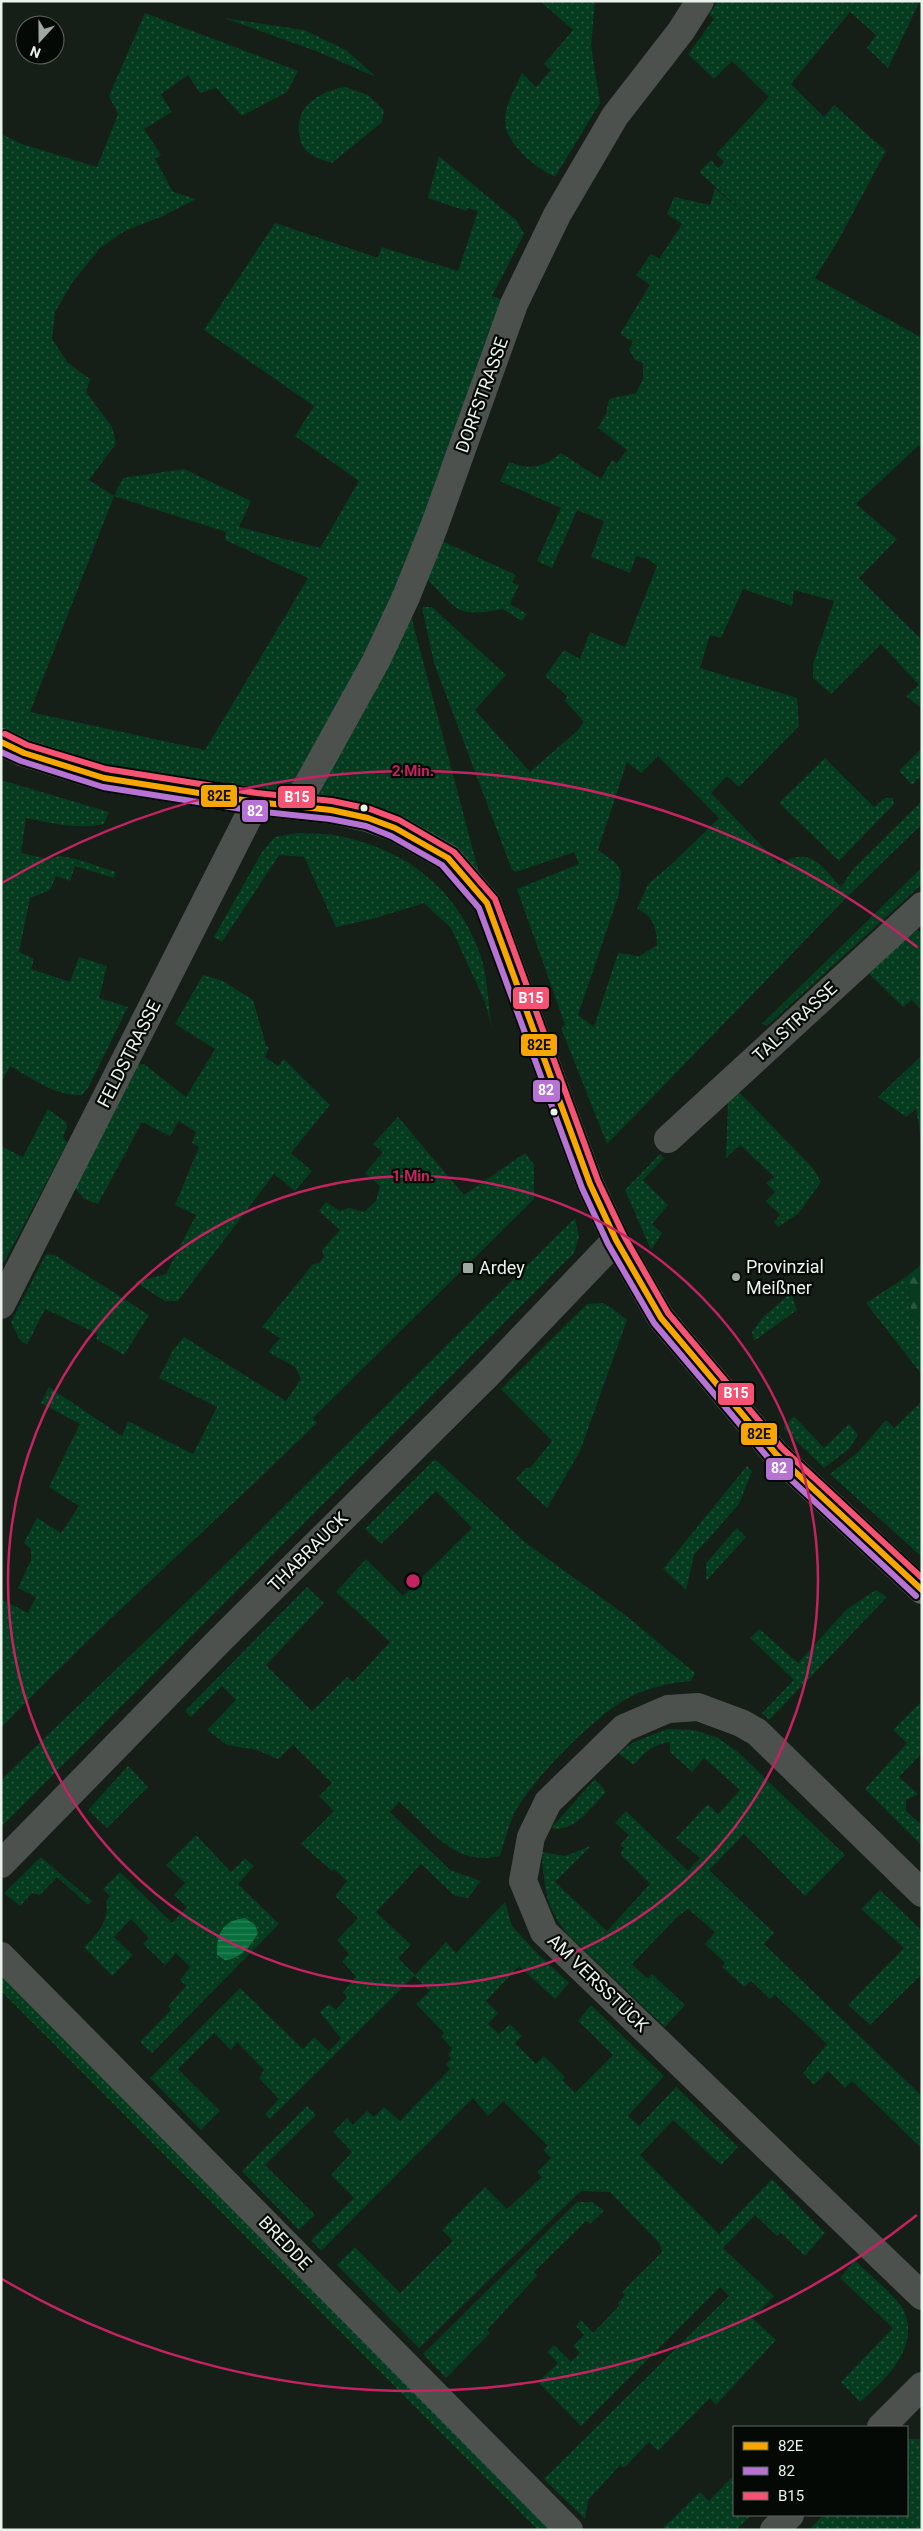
<svg xmlns="http://www.w3.org/2000/svg" width="923" height="2531" font-family="Roboto,sans-serif">
	<style>
		.green { fill: url(#green-dots); fill-rule: evenodd }
		.forest { fill: url(#forest-firs) }
		.water { fill: url(#water-rules) }
		.lines { fill: none; stroke-linecap: round; stroke-linejoin: round }
		.minor { stroke: #4d514e; stroke-width: 28 }
		.secondary { stroke: #595d5a; stroke-width: 28 }
		.bus-1-casing { stroke: #040905; stroke-width: 10 }
		.bus-2-casing { stroke: #040905; stroke-width: 10 }
		.bus-3-casing { stroke: #040905; stroke-width: 10 }
		.bus-1 { stroke: #f7a600; stroke-width: 6 }
		.bus-2 { stroke: #b673d3; stroke-width: 6 }
		.bus-3 { stroke: #f65372; stroke-width: 6 }
		.ring { fill: none; stroke: #c42362; stroke-width: 2.5 }
		.bus-dot { fill: #e9f2eb; stroke: #040905; stroke-width: 2 }
		.poi-dot { fill: #9fa8a1; stroke: #040905; stroke-width: 2 }
		.labels { text-anchor: middle; stroke-width: 4.5; stroke-linejoin: round; paint-order: stroke }
		.street-label { font-size: 18px; fill: #e9f2eb; stroke: #040905 }
		.poi-label { font-size: 18px; fill: #e9f2eb; stroke: #040905; text-anchor: start }
		.centre { fill: #c42362; stroke: #040905; stroke-width: 2.5 }
		.ring-label { font-size: 15px; text-anchor: middle; font-weight: bold; fill: #c42362; stroke: #040905; stroke-width: 4.5; stroke-linejoin: round; paint-order: stroke }
		.line-badge { stroke: #040905; stroke-width: 2 }
		.badge-label { font-size: 14px; text-anchor: middle; font-weight: bold; fill: #fff }
		.pale-badge-label { font-size: 14px; text-anchor: middle; font-weight: bold; fill: #111 }
	</style>
	<defs>
		<pattern id="green-dots" width="8" height="8" patternUnits="userSpaceOnUse" patternTransform="scale(1.25)"><rect width="8" height="8" fill="#053b1e"/><path d="M2 2h.1M6 6h.1" fill="none" stroke="#29583f" stroke-width="1.8" stroke-linecap="round"/></pattern>
		<pattern id="forest-firs" width="22" height="20" patternUnits="userSpaceOnUse" patternTransform="scale(1.25)"><rect width="22" height="20" fill="#053b1e"/><path d="M5 1l3.5 6h-7zM16 11l3.5 6h-7z" fill="#29583f"/></pattern>
		<pattern id="water-rules" width="6" height="5" patternUnits="userSpaceOnUse" patternTransform="scale(1.25)"><rect width="6" height="5" fill="#076f3c"/><path d="M0 2.5h6" fill="none" stroke="#2b8458"/></pattern>
	</defs>
	<rect width="100%" height="100%" fill="#161e18"/>
	<g class="green">
		<path d="M 540,1 L 595,1 L 591,46 L 600,103 L 555,177 C 535,167 514,150 506,129 C 501,112 515,88 522,73 L 536,87 L 551,70 L 544,64 L 573,30 Z"/>
		<path d="M 718,1 L 920,1 L 888,68 L 867,48 L 876,35 L 850,12 L 791,84 L 824,117 L 834,105 L 886,151 L 838,241 L 815,278 L 922,338 L 922,447 L 919,445 L 856,504 L 897,539 L 859,578 L 922,640 L 922,709 L 906,696 L 919,685 L 881,644 L 831,694 L 813,678 L 813,664 L 834,601 L 794,590 L 792,606 L 743,589 L 721,638 L 710,635 L 700,668 L 797,698 L 799,726 L 739,787 L 727,776 L 711,793 L 779,864 C 811,846 820,864 841,887 L 853,869 L 922,801 L 922,824 L 848,896 L 607,1144 L 561,1028 L 565,1025 L 517,889 L 579,864 L 574,852 L 516,872 L 512,870 L 434,663 L 422,607 L 432,607 L 506,675 L 475,710 L 530,772 L 577,731 L 584,722 L 565,701 L 567,696 L 545,676 L 564,650 L 580,659 L 590,632 L 625,647 L 657,566 L 648,559 L 636,556 L 630,573 L 591,557 L 604,521 L 577,510 L 552,568 L 537,561 L 561,508 L 500,481 L 509,462 C 530,471 544,467 561,453 L 601,479 L 612,460 L 617,463 L 627,450 L 598,428 L 606,414 L 609,399 L 636,393 L 643,379 L 643,363 L 635,360 L 629,350 L 633,342 L 620,334 L 650,285 L 636,275 L 651,254 L 659,259 L 682,224 L 667,214 L 674,197 L 710,205 L 715,188 L 756,224 L 699,172 L 711,160 L 718,168 L 724,162 L 716,154 L 769,97 L 732,61 L 714,79 L 688,54 L 714,19 L 709,14 ZM 658,756 L 719,818 L 672,864 L 648,884 L 637,909 C 653,915 657,929 657,945 L 639,956 L 618,953 L 594,1027 L 578,1015 L 619,894 L 621,871 L 616,863 L 598,850 L 627,762 L 641,773 Z"/>
		<path d="M 145,13 L 298,71 L 287,92 L 242,116 L 216,88 L 200,93 L 188,75 L 161,94 L 172,112 L 144,129 L 161,155 L 155,159 L 173,192 L 196,199 L 165,215 L 125,231 L 100,248 L 72,283 L 55,312 L 52,339 L 68,363 L 90,379 L 86,392 L 112,427 L 116,444 L 89,480 L 114,496 L 123,478 L 184,469 L 251,501 L 239,527 L 320,548 L 359,481 L 295,436 L 314,406 L 204,330 L 275,223 L 378,258 L 381,247 L 458,271 L 478,211 L 468,208 L 466,211 L 428,198 L 439,156 L 517,221 L 524,234 L 492,296 L 514,304 L 406,597 L 487,903 L 448,858 L 296,806 L 1,742 L 1,134 L 22,144 L 97,167 L 118,114 L 109,96 ZM 114,496 L 226,532 L 225,540 L 308,578 L 205,750 L 30,712 Z"/>
		<path d="M 224,18 L 304,30 L 346,50 L 376,77 L 316,51 Z"/>
		<path d="M 345,87 L 368,95 L 384,110 L 382,122 L 332,163 C 325,160 315,158 310,154 C 297,145 295,121 305,108 C 314,96 331,89 345,87 Z"/>
		<path d="M 440,540 L 516,575 L 512,583 L 519,585 L 510,604 L 527,614 L 522,621 L 503,609 C 454,618 458,610 425,577 Z"/>
		<path d="M 922,748 L 922,775 L 912,785 L 899,771 Z"/>
		<path d="M 825,758 L 874,807 L 885,798 L 893,798 L 894,804 L 839,861 L 779,803 Z"/>
		<path d="M 1,780 L 109,812 L 104,824 C 78,830 51,823 26,818 L 21,853 L 48,859 L 60,856 L 76,859 L 116,872 L 114,878 L 75,866 L 70,881 L 56,876 L 50,890 L 30,898 L 19,952 L 34,959 L 31,969 L 70,982 L 79,957 L 107,966 L 99,998 L 128,1007 L 88,1088 L 82,1095 C 57,1097 31,1078 10,1066 L 1,1083 Z"/>
		<path d="M 298,833 C 311,834 326,833 339,836 C 407,850 457,889 480,954 C 488,975 488,1007 492,1029 L 485,1002 L 451,928 L 424,903 L 372,919 L 336,927 L 304,857 L 279,855 L 222,942 L 214,937 L 262,852 L 275,837 Z"/>
		<path d="M 922,867 L 922,884 L 767,1026 L 762,1024 Z"/>
		<path d="M 915,927 L 922,934 L 922,1011 L 912,1000 L 903,1007 L 867,972 Z"/>
		<path d="M 203,975 L 221,980 L 253,1000 L 266,1045 L 269,1048 L 265,1057 L 278,1066 L 284,1059 L 330,1105 L 291,1153 L 312,1171 L 295,1191 L 274,1174 L 178,1301 L 165,1301 L 135,1282 L 166,1274 L 196,1215 L 175,1205 L 199,1147 L 192,1143 L 196,1132 L 179,1121 L 170,1136 L 142,1122 L 98,1204 L 84,1199 L 75,1188 L 136,1065 L 144,1064 L 186,1097 L 215,1049 L 175,1024 Z"/>
		<path d="M 922,1055 L 922,1146 L 916,1109 L 906,1117 L 878,1097 Z"/>
		<path d="M 738,1091 L 813,1168 L 821,1182 L 798,1214 L 778,1227 L 774,1222 L 780,1215 L 766,1201 L 775,1192 L 766,1183 L 774,1177 L 740,1145 L 726,1158 L 728,1101 Z"/>
		<path d="M 48,1109 L 66,1122 L 67,1127 L 63,1137 L 67,1143 L 5,1261 L 1,1263 L 1,1146 L 23,1157 Z"/>
		<path d="M 398,1117 L 464,1195 L 525,1153 L 534,1165 L 534,1199 L 313,1418 L 317,1423 C 212,1525 103,1622 1,1728 L 1,1599 L 28,1613 L 36,1597 L 18,1588 L 31,1560 L 31,1549 L 24,1543 L 37,1518 L 61,1533 L 79,1506 L 49,1487 L 80,1424 L 41,1403 L 49,1387 L 122,1436 L 128,1421 L 193,1454 L 217,1407 L 159,1378 L 173,1350 L 184,1337 L 286,1401 L 301,1379 L 295,1367 L 268,1352 L 280,1338 L 262,1327 L 313,1264 L 319,1263 L 324,1257 L 322,1250 L 340,1230 L 319,1211 L 326,1202 L 340,1211 L 349,1208 L 364,1212 L 376,1201 L 380,1186 L 365,1173 L 383,1152 L 373,1144 Z"/>
		<path d="M 660,1154 L 664,1158 L 643,1180 L 668,1205 L 652,1224 L 662,1233 L 651,1250 L 625,1190 Z"/>
		<path d="M 575,1218 L 579,1237 L 574,1253 L 1,1827 L 1,1780 L 234,1556 Z"/>
		<path d="M 46,1254 L 55,1255 L 149,1315 L 124,1355 L 96,1339 L 98,1334 L 45,1309 L 27,1345 L 19,1339 L 11,1322 Z"/>
		<path d="M 906,1277 L 912,1314 L 922,1323 L 922,1375 L 866,1303 Z"/>
		<path d="M 791,1293 L 797,1310 L 754,1341 L 752,1332 L 762,1318 Z"/>
		<path d="M 602,1303 L 612,1308 L 627,1320 L 580,1451 L 547,1508 L 516,1479 L 526,1468 L 530,1468 L 552,1441 L 501,1389 L 587,1304 Z"/>
		<path d="M 922,1401 L 922,1557 L 830,1474 L 857,1453 L 886,1420 L 894,1428 Z"/>
		<path d="M 794,1416 L 824,1448 L 849,1424 L 858,1435 L 849,1449 L 824,1468 L 783,1428 Z"/>
		<path d="M 435,1459 L 526,1543 L 624,1614 L 695,1673 L 691,1681 C 667,1683 642,1689 621,1702 C 591,1721 528,1783 513,1816 C 508,1828 504,1843 500,1856 C 452,1867 431,1828 399,1802 L 390,1812 L 450,1870 L 481,1881 L 468,1898 L 455,1896 L 421,1864 L 376,1912 L 411,1945 L 398,1958 L 415,1975 L 446,1942 L 456,1953 L 505,1902 L 512,1926 L 536,1952 L 569,1983 L 555,1999 L 519,1966 L 486,2001 L 498,2013 L 488,2024 L 499,2034 L 510,2024 L 522,2036 L 515,2043 L 536,2064 L 544,2056 L 565,2077 L 562,2080 L 575,2093 L 613,2055 L 578,2021 L 591,2005 L 664,2076 L 628,2116 L 639,2126 L 676,2087 L 738,2147 L 721,2165 L 673,2120 L 640,2155 L 719,2234 L 772,2179 L 825,2233 L 805,2256 L 781,2233 L 777,2236 L 755,2215 L 723,2248 L 774,2296 L 754,2317 L 747,2313 L 776,2340 L 716,2405 L 710,2398 L 658,2451 L 649,2442 L 624,2468 L 620,2465 L 588,2500 L 585,2519 L 544,2479 L 729,2296 L 720,2287 L 581,2426 L 538,2382 L 558,2363 L 547,2352 L 554,2345 L 571,2362 L 580,2353 L 573,2346 L 584,2335 L 576,2326 L 581,2320 L 593,2333 L 619,2306 L 618,2303 L 625,2295 L 622,2292 L 662,2252 L 659,2243 L 610,2192 L 581,2191 L 419,2348 L 337,2265 L 355,2247 L 400,2293 L 453,2241 L 442,2230 L 485,2187 L 507,2209 L 542,2177 L 537,2172 L 551,2158 L 543,2150 L 548,2146 L 503,2101 L 488,2116 L 473,2098 L 321,2251 L 311,2240 L 354,2198 L 331,2175 L 352,2152 L 333,2132 L 347,2118 L 353,2125 L 367,2111 L 374,2117 L 384,2107 L 400,2121 L 450,2069 L 446,2064 L 451,2059 L 448,2054 L 452,2049 L 441,2036 L 444,2033 L 416,2004 L 430,1991 L 414,1976 L 270,2119 L 265,2114 L 279,2099 L 259,2078 L 264,2070 L 237,2042 L 231,2050 L 214,2033 L 178,2069 L 220,2111 L 201,2130 L 150,2078 L 240,1988 L 303,2049 L 314,2037 L 329,2051 L 341,2039 L 320,2012 L 329,2004 L 336,2010 L 347,1997 L 343,1992 L 356,1977 L 342,1961 L 349,1954 L 337,1940 L 358,1918 L 335,1896 L 347,1881 L 334,1869 L 332,1871 L 301,1844 L 334,1811 L 319,1796 L 332,1783 L 293,1745 L 278,1759 L 257,1750 L 227,1745 L 207,1730 L 236,1700 L 222,1686 L 191,1717 L 185,1711 L 307,1587 L 324,1603 L 266,1665 L 312,1711 L 347,1677 L 353,1682 L 390,1642 L 336,1592 L 366,1559 L 403,1596 L 472,1528 L 436,1491 L 381,1544 L 365,1529 Z"/>
		<path d="M 747,1466 L 752,1471 L 739,1504 L 694,1555 L 686,1590 L 663,1569 Z"/>
		<path d="M 737,1528 L 746,1537 L 706,1581 L 706,1563 Z"/>
		<path d="M 876,1590 L 887,1597 L 769,1720 L 762,1713 L 794,1680 L 750,1638 L 759,1629 L 798,1663 L 846,1610 Z"/>
		<path d="M 922,1701 L 922,1753 L 899,1777 L 918,1794 L 906,1800 L 906,1811 L 922,1825 L 921,1845 L 865,1789 L 907,1743 L 893,1730 Z"/>
		<path d="M 667,1729 L 694,1730 L 718,1738 L 739,1753 L 845,1855 L 805,1896 L 744,1834 L 709,1870 L 774,1933 L 764,1944 L 922,2096 L 922,2149 L 852,2081 L 845,2088 L 828,2071 L 814,2085 L 803,2073 L 827,2044 L 775,1995 L 770,1999 L 751,1981 L 744,1987 L 722,1967 L 725,1963 L 705,1944 L 715,1932 L 688,1909 L 677,1917 L 632,1964 L 648,1979 L 652,1974 L 685,2005 L 665,2027 L 568,1935 C 545,1906 544,1888 542,1852 L 565,1856 L 591,1846 L 555,1882 L 607,1931 L 650,1884 L 620,1854 L 624,1848 L 620,1845 L 629,1835 L 615,1823 L 626,1811 L 688,1871 L 700,1858 L 676,1838 L 708,1804 L 718,1814 L 740,1790 L 704,1758 L 692,1772 L 670,1752 L 670,1742 C 652,1745 645,1752 634,1765 L 618,1753 L 634,1742 Z"/>
		<path d="M 128,1766 L 148,1787 L 107,1828 L 88,1810 Z"/>
		<path d="M 595,1779 L 606,1792 C 591,1807 574,1834 551,1828 Z"/>
		<path d="M 196,1835 L 231,1872 L 245,1858 L 254,1866 L 238,1884 L 279,1924 L 152,2053 L 140,2042 L 171,2010 L 168,2006 L 186,1986 L 180,1980 L 190,1967 L 176,1953 L 165,1965 L 143,1944 L 149,1938 L 131,1919 L 114,1937 L 133,1955 L 112,1976 L 84,1947 C 97,1934 110,1921 106,1901 L 110,1896 L 103,1889 L 120,1872 L 172,1923 L 187,1907 L 174,1895 L 185,1883 L 166,1865 Z"/>
		<path d="M 41,1857 L 92,1901 L 88,1905 L 57,1877 L 40,1895 L 32,1893 L 20,1906 L 4,1893 Z"/>
		<path d="M 880,1890 L 922,1931 L 922,1974 L 870,2025 L 848,2005 L 904,1948 L 861,1909 Z"/>
		<path d="M 1,1956 L 569,2530 L 538,2530 L 1,1991 Z"/>
		<path d="M 307,2106 L 316,2115 L 265,2165 L 315,2215 L 299,2230 L 242,2171 Z"/>
		<path d="M 577,2202 L 592,2202 L 604,2211 L 590,2224 L 586,2221 L 534,2272 L 537,2276 L 487,2330 L 490,2333 L 446,2378 L 423,2354 Z"/>
		<path d="M 855,2260 C 870,2276 889,2290 902,2307 C 923,2345 886,2379 860,2402 L 841,2382 L 893,2328 L 840,2278 Z"/>
		<path d="M 907,2439 L 922,2439 L 922,2530 L 809,2530 L 823,2515 L 907,2515 Z"/>
		<path d="M 734,2475 L 734,2515 L 751,2515 L 736,2530 L 661,2530 L 700,2492 L 709,2501 Z"/>
	</g>
	<path class="forest" d="M 922,1264 L 922,1323 L 912,1314 L 906,1277 Z"/>
	<path class="water" d="M 245,1918 L 255,1925 L 258,1933 C 251,1946 240,1959 225,1960 L 217,1955 C 216,1934 223,1920 245,1918 Z"/>
	<g class="lines">
		<g class="minor">
			<path d="M 296,806 L 376,661 L 406,597 L 434,527 L 514,304 L 557,215 L 615,116 L 681,31 L 700,1"/>
			<path d="M 668,1139 L 922,906"/>
			<path d="M 1,1305 L 256,802"/>
			<path d="M 1,1864 L 219,1641 L 488,1374 L 616,1240"/>
			<path d="M 922,1893 L 757,1732 L 741,1723 L 698,1707 L 668,1709 L 624,1728 L 548,1802 L 531,1837 L 523,1881 L 544,1932 L 922,2296"/>
			<path d="M 1,1956 L 569,2530"/>
			<path d="M 881,2427 L 922,2386"/>
			<path d="M 774,2530 L 790,2515"/>
		</g>
		<path class="secondary" d="M 1,742 L 24,753 L 104,778 L 256,802 L 331,810 L 368,818 L 395,828 L 448,858 L 487,903 L 590,1184 L 616,1240 L 661,1318 L 776,1454 L 922,1590"/>
		<defs>
			<path id="bus-1" d="M 1,742 L 24,753 L 104,778 L 256,802 L 331,810 L 368,818 L 395,828 L 448,858 L 487,903 L 590,1184 L 616,1240 L 661,1318 L 776,1454 L 922,1590"/>
			<path id="bus-2" d="M 1,752 L 21,761 L 103,787 L 255,811 L 330,819 L 366,826 L 391,836 L 442,865 L 479,908 L 582,1188 L 608,1244 L 654,1323 L 770,1460 L 916,1596"/>
			<path id="bus-3" d="M 5,734 L 27,745 L 106,769 L 257,793 L 332,801 L 370,809 L 399,820 L 454,852 L 495,899 L 598,1181 L 624,1236 L 668,1313 L 782,1448 L 922,1578"/>
		</defs>
		<use href="#bus-1" class="bus-1-casing"/>
		<use href="#bus-2" class="bus-2-casing"/>
		<use href="#bus-3" class="bus-3-casing"/>
		<use href="#bus-1" class="bus-1"/>
		<use href="#bus-2" class="bus-2"/>
		<use href="#bus-3" class="bus-3"/>
	</g>
	<g class="ring">
		<circle cx="413" cy="1581" r="405"/>
		<path d="M917 2215A810 810 0 0 1 2 2279M2 883A810 810 0 0 1 917 947"/>
	</g>
	<g class="bus-dot">
		<circle cx="364" cy="808" r="4.5"/>
		<circle cx="554" cy="1112" r="4.5"/>
	</g>
	<g class="poi-dot">
		<rect x="462" y="1262" width="12" height="12" rx="2.5"/>
		<circle cx="736" cy="1277" r="5"/>
	</g>
	<g class="labels">
		<g class="street-label">
			<text transform="translate(482 395) rotate(-70)" y="6">DORFSTRASSE</text>
			<text transform="translate(795 1022) rotate(-43)" y="6">TALSTRASSE</text>
			<text transform="translate(129 1054) rotate(-63)" y="6">FELDSTRASSE</text>
			<text transform="translate(308 1552) rotate(-45)" y="6">THABRAUCK</text>
			<text transform="translate(598 1983) rotate(44)" y="6">AM VERSSTÜCK</text>
			<text transform="translate(285 2243) rotate(46)" y="6">BREDDE</text>
		</g>
		<g class="poi-label">
			<text x="746" y="1273">Provinzial<tspan x="746" dy="21">Meißner</tspan></text>
			<text x="479" y="1274">Ardey</text>
		</g>
	</g>
	<circle cx="413" cy="1581" r="8" class="centre"/>
	<g class="ring-label">
		<text x="413" y="776">2 Min.</text>
		<text x="413" y="1181">1 Min.</text>
	</g>
	<g class="line-badge">
		<rect x="200" y="784" width="38" height="24" rx="5" fill="#f7a600"/>
		<rect x="277" y="785" width="39" height="24" rx="5" fill="#f65372"/>
		<rect x="241" y="799" width="28" height="24" rx="5" fill="#b673d3"/>
		<rect x="512" y="986" width="38" height="24" rx="5" fill="#f65372"/>
		<rect x="520" y="1033" width="38" height="24" rx="5" fill="#f7a600"/>
		<rect x="532" y="1079" width="29" height="24" rx="5" fill="#b673d3"/>
		<rect x="717" y="1382" width="38" height="24" rx="5" fill="#f65372"/>
		<rect x="740" y="1422" width="38" height="24" rx="5" fill="#f7a600"/>
		<rect x="765" y="1457" width="29" height="24" rx="5" fill="#b673d3"/>
	</g>
	<g class="badge-label">
		<text x="297" y="802">B15</text>
		<text x="255" y="816">82</text>
		<text x="531" y="1003">B15</text>
		<text x="546" y="1095">82</text>
		<text x="736" y="1398">B15</text>
		<text x="779" y="1473">82</text>
	</g>
	<g class="pale-badge-label">
		<text x="219" y="801">82E</text>
		<text x="539" y="1050">82E</text>
		<text x="759" y="1439">82E</text>
	</g>
	<rect width="923" height="2531" fill="none" stroke="#e9f2eb" stroke-width="5"/>
	<rect x="733" y="2426" width="175" height="90" fill="#040905" stroke="#606661"/>
	<rect x="743" y="2442" width="25" height="8" fill="#f7a600" stroke="#606661"/>
	<text x="778" y="2451" font-size="15" fill="#e9f2eb">82E</text>
	<rect x="743" y="2467" width="25" height="8" fill="#b673d3" stroke="#606661"/>
	<text x="778" y="2476" font-size="15" fill="#e9f2eb">82</text>
	<rect x="743" y="2492" width="25" height="8" fill="#f65372" stroke="#606661"/>
	<text x="778" y="2501" font-size="15" fill="#e9f2eb">B15</text>
	<g transform="translate(40 40) rotate(201)"><circle r="24" fill="#040905" stroke="#606661"/>
	<path d="M0-4L9 19L0 12L-9 19Z" fill="#9fa8a1"/>
	<text y="-8" font-size="14" font-weight="bold" text-anchor="middle" fill="#e9f2eb">N</text>
	</g>
</svg>
